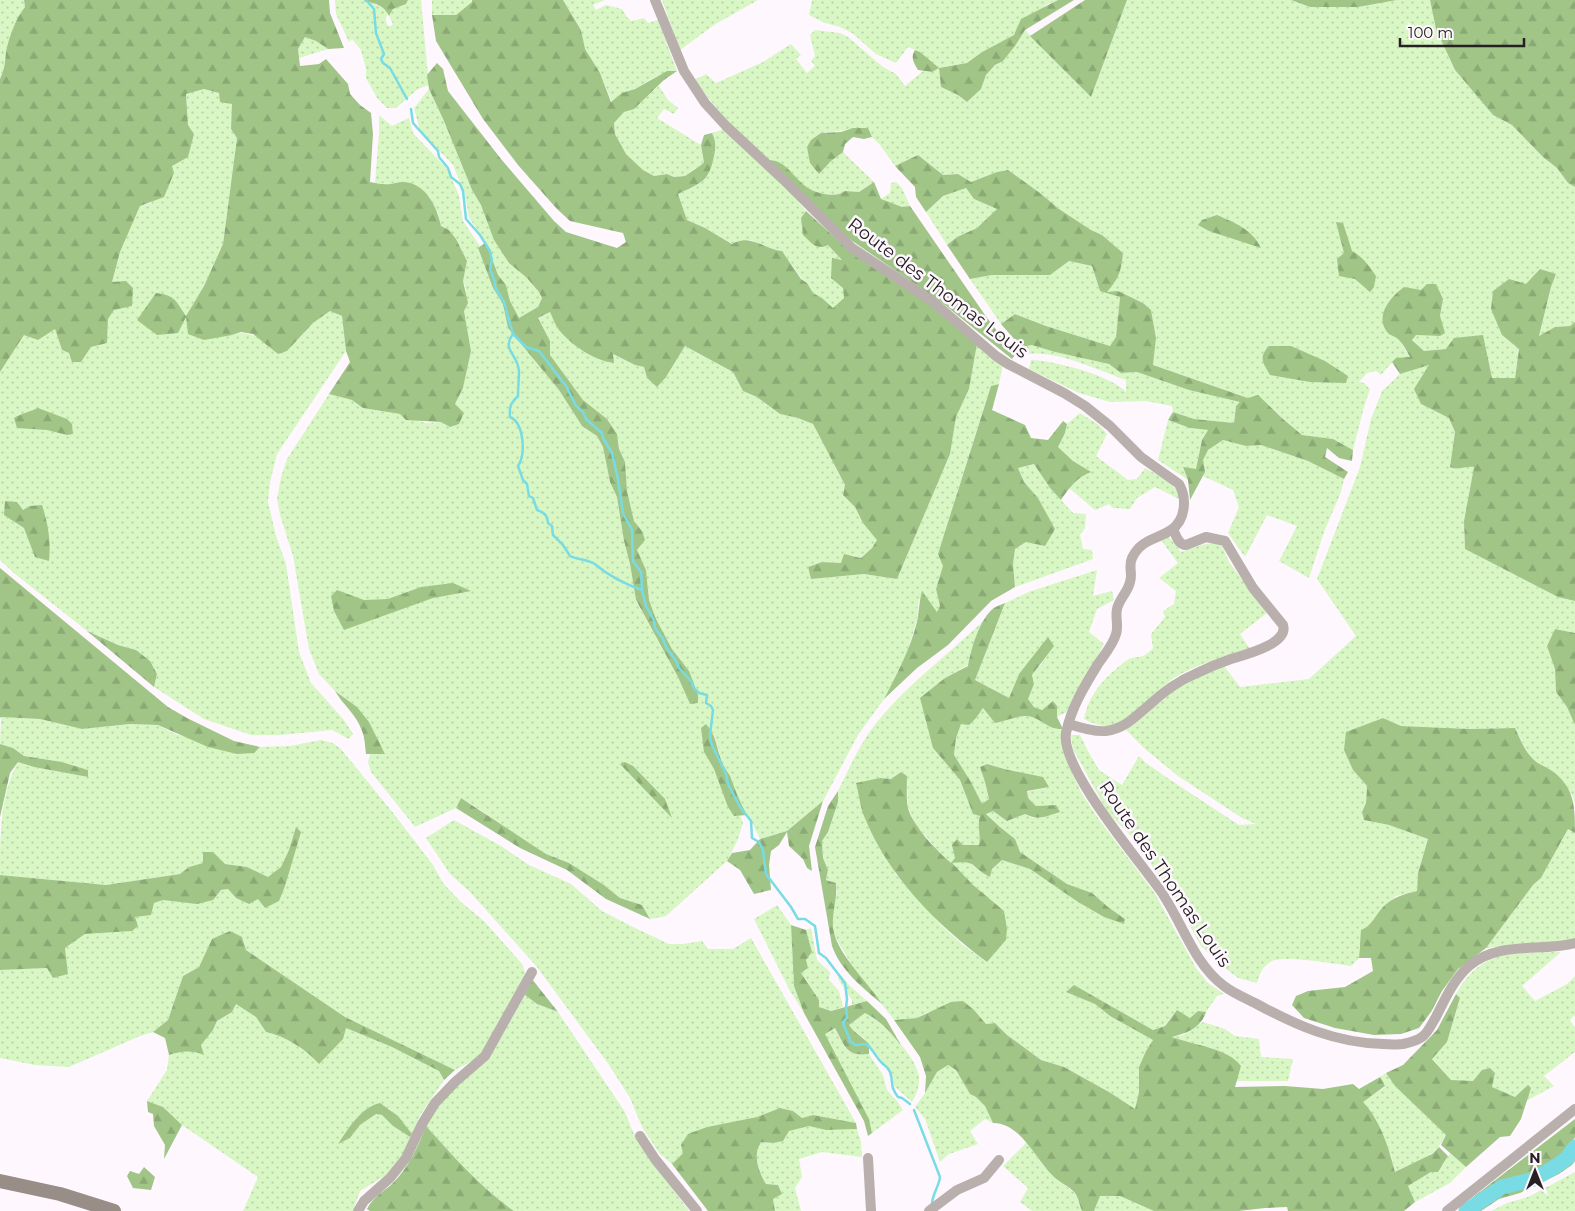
<svg xmlns="http://www.w3.org/2000/svg" width="1575" height="1211" font-family="Montserrat,sans-serif">
	<style>
		.grass { fill: url(#grass-dots); fill-rule: evenodd }
		.forest { fill: url(#forest-firs) }
		.lines { fill: none; stroke-linecap: round; stroke-linejoin: round }
		.stream { stroke: #79dce5; stroke-width: 2.5 }
		.river { stroke: #79dce5; stroke-width: 15 }
		.street { stroke: #b9b0ad; stroke-width: 10 }
		.secondary { stroke: #998d88; stroke-width: 14 }
		.labels { text-anchor: middle; stroke-width: 5; stroke-linejoin: round; paint-order: stroke }
		.street-label { font-size: 18px; fill: #262025; stroke: #fef8fe }
	</style>
	<defs>
		<pattern id="grass-dots" width="8" height="8" patternUnits="userSpaceOnUse" patternTransform="scale(1.25)"><rect width="8" height="8" fill="#d8f7c4"/><path d="M2 2h.1M6 6h.1" fill="none" stroke="#b9d3a8" stroke-width="1.8" stroke-linecap="round"/></pattern>
		<pattern id="forest-firs" width="22" height="20" patternUnits="userSpaceOnUse" patternTransform="scale(1.25)"><rect width="22" height="20" fill="#a0c587"/><path d="M5 1l3.5 6h-7zM16 11l3.5 6h-7z" fill="#8aa974"/></pattern>
	</defs>
	<rect width="100%" height="100%" fill="#fef8fe"/>
	<g class="grass">
		<path d="M 0,0 L 24,0 L 25,7 L 7,50 L 5,68 L 0,79 Z"/>
		<path d="M 335,0 L 364,0 L 365,2 C 374,2 384,6 388,14 C 385,18 385,21 388,26 L 391,26 L 393,24 L 389,16 L 393,9 L 406,4 L 408,0 L 421,0 L 429,85 L 418,89 L 396,108 L 387,108 L 377,98 L 366,78 L 366,69 L 361,50 L 352,39 L 349,42 L 336,14 Z"/>
		<path d="M 432,0 L 471,0 L 472,2 L 456,15 L 432,15 Z"/>
		<path d="M 563,0 L 605,0 L 593,5 L 596,10 L 606,5 L 622,9 L 627,17 L 631,21 L 644,18 L 648,23 L 658,20 L 677,71 C 660,71 650,81 636,88 C 624,94 622,93 612,102 L 600,73 L 584,49 L 581,29 Z"/>
		<path d="M 662,0 L 758,0 L 714,25 L 680,50 Z"/>
		<path d="M 812,0 L 1058,0 L 1046,5 L 1014,35 L 982,52 L 967,63 L 939,68 L 941,87 L 958,95 L 967,102 L 981,89 L 986,75 L 995,65 L 1003,60 L 1015,46 L 1025,30 L 1091,97 L 1127,0 L 1291,0 L 1310,7 L 1358,7 L 1397,0 L 1430,0 L 1436,29 L 1455,70 L 1493,115 L 1512,125 L 1543,157 L 1557,168 L 1568,183 L 1575,187 L 1575,322 L 1570,326 L 1555,327 L 1539,337 L 1551,287 L 1556,274 L 1502,335 L 1519,349 L 1515,378 L 1492,378 L 1446,349 L 1424,351 L 1412,339 L 1416,335 L 1440,336 L 1440,316 L 1443,299 L 1399,339 L 1410,358 L 1396,358 L 1381,375 L 1376,371 L 1367,373 L 1359,382 L 1364,383 L 1370,389 L 1364,407 L 1353,450 L 1333,439 L 1302,435 L 1283,419 L 1274,410 L 1249,398 L 1153,365 L 1156,338 L 1151,311 L 1143,303 L 1118,291 L 1108,293 L 1120,297 L 1116,337 L 1110,346 L 1046,326 L 1015,314 L 1001,324 L 970,279 L 992,275 L 1050,275 L 1069,261 L 1092,266 L 1100,291 L 1123,253 L 1102,235 L 1091,230 L 1059,209 L 1040,193 L 1008,170 L 997,172 L 971,182 L 958,174 L 943,175 L 918,155 L 895,166 L 880,145 L 872,137 L 867,128 C 852,128 837,132 821,133 L 820,173 L 831,161 L 843,152 L 874,182 L 859,192 L 845,191 C 835,199 813,193 804,185 C 793,176 785,160 769,160 L 731,126 L 694,80 L 706,74 L 716,83 L 763,62 L 791,44 L 801,55 L 796,59 L 807,73 L 815,66 L 811,61 L 815,56 L 810,35 L 815,30 L 840,33 L 848,37 L 883,67 L 896,74 L 905,86 L 923,71 L 932,72 L 920,52 L 908,47 L 896,63 L 876,54 L 852,33 L 840,27 L 825,23 L 809,15 Z"/>
		<path d="M 305,37 L 316,41 L 328,49 L 299,58 L 298,49 Z"/>
		<path d="M 659,86 L 668,100 L 678,108 L 674,114 L 664,109 L 657,118 L 701,145 L 704,164 L 694,169 L 685,176 L 674,177 L 667,174 L 654,176 L 643,170 L 626,154 L 615,134 L 614,123 L 624,112 L 634,108 Z"/>
		<path d="M 204,89 L 219,93 L 233,104 L 231,129 L 237,138 L 223,244 L 204,286 L 186,316 L 232,335 C 252,328 264,342 278,354 L 287,351 L 313,323 L 330,311 L 342,316 L 346,351 L 277,454 L 270,482 L 268,502 L 276,536 L 286,564 L 299,652 L 311,683 L 344,720 L 353,734 L 349,739 L 332,730 L 280,735 L 251,735 L 204,719 L 154,687 L 157,674 L 136,650 L 118,645 L 87,631 L 15,574 L 0,560 L 0,372 L 24,335 L 55,329 L 62,350 L 69,353 L 81,362 L 91,347 L 107,343 L 108,319 L 114,309 L 132,306 L 112,282 L 120,252 L 140,206 L 151,203 L 172,166 L 194,134 L 188,125 L 186,93 Z"/>
		<path d="M 429,89 L 444,121 L 472,190 L 481,205 L 509,263 L 527,278 L 539,292 L 542,298 L 538,307 L 519,319 L 510,301 L 506,285 L 498,275 L 486,242 L 469,218 L 465,194 L 453,165 L 420,131 L 414,108 Z"/>
		<path d="M 379,115 L 392,126 L 409,118 L 413,133 L 447,169 L 459,195 L 463,221 L 480,246 L 478,248 L 493,288 L 503,304 L 508,328 L 559,390 L 582,426 L 597,436 L 603,447 L 610,482 L 617,497 L 624,541 L 630,564 L 636,601 L 678,677 L 690,704 L 689,671 L 672,649 L 656,619 L 649,600 L 646,570 L 637,550 L 644,540 L 642,531 L 634,521 L 627,491 L 625,462 L 619,449 L 617,434 L 607,419 L 583,400 L 550,355 L 550,341 L 538,318 L 550,312 L 558,329 L 635,365 L 644,367 L 647,378 L 666,377 L 685,346 L 733,372 L 743,391 L 757,397 L 780,414 L 798,418 L 813,424 L 845,485 L 843,495 L 855,507 L 863,523 L 878,540 L 872,548 L 861,558 L 852,555 L 842,563 L 822,562 L 808,567 L 811,579 L 864,574 L 897,579 L 950,454 L 956,417 L 969,389 L 977,344 L 1003,365 L 999,384 L 991,386 L 958,490 L 950,521 L 944,566 L 936,589 L 940,606 L 937,613 L 922,592 L 918,604 L 917,620 L 905,659 L 884,699 L 858,735 L 823,801 L 787,831 L 760,839 C 754,825 746,815 739,802 C 735,793 733,784 729,776 C 727,771 724,767 722,762 C 717,748 717,734 705,724 L 704,752 L 714,769 L 734,816 L 740,815 L 743,823 L 738,839 L 727,861 L 666,916 L 650,919 L 642,905 L 620,898 L 604,885 L 569,863 L 546,854 L 493,820 L 482,811 L 461,798 L 456,808 L 415,827 L 371,772 L 368,762 L 370,754 L 385,753 L 357,707 L 335,691 L 319,674 L 309,649 L 293,556 L 280,515 L 277,499 L 281,477 L 287,459 L 329,394 L 352,400 L 363,408 L 400,414 L 425,423 L 441,422 L 450,427 L 455,404 L 463,388 L 471,351 L 464,311 L 466,289 L 463,281 L 467,261 L 456,239 L 449,230 L 441,226 L 438,213 L 429,196 L 401,182 L 390,184 L 375,183 L 379,133 Z"/>
		<path d="M 724,129 L 785,186 L 806,211 L 801,219 L 839,255 L 842,261 L 832,258 L 843,288 L 844,298 L 833,309 L 822,298 L 813,293 L 807,283 L 802,279 L 782,251 L 774,250 L 751,240 L 733,244 L 705,228 L 687,220 L 678,194 C 700,184 709,182 714,156 C 716,148 716,141 712,133 Z"/>
		<path d="M 896,182 L 902,188 L 910,206 L 902,208 L 881,199 L 890,193 L 891,183 Z"/>
		<path d="M 966,188 L 974,199 L 997,209 L 977,228 L 957,237 L 947,245 L 926,212 L 943,196 Z"/>
		<path d="M 1032,344 L 1055,352 L 1109,364 L 1121,373 L 1137,372 L 1189,390 L 1241,402 L 1236,406 L 1234,423 L 1194,419 L 1173,412 L 1172,406 L 1146,401 L 1110,402 L 1079,393 L 1029,369 L 1031,360 C 1053,360 1112,376 1126,392 L 1126,380 C 1097,370 1058,350 1026,354 L 1021,347 Z"/>
		<path d="M 1430,364 L 1421,404 L 1449,418 L 1455,432 L 1450,467 C 1456,471 1467,466 1474,467 L 1464,521 L 1465,549 L 1558,597 L 1575,601 L 1575,633 L 1555,629 L 1547,646 L 1555,669 L 1556,692 L 1567,707 L 1575,725 L 1575,805 L 1573,796 L 1555,773 L 1533,760 L 1526,750 L 1515,728 L 1470,729 L 1401,726 L 1383,718 L 1347,732 L 1353,770 L 1367,786 L 1366,803 L 1362,812 L 1364,820 L 1389,825 L 1428,839 L 1418,873 L 1417,891 L 1396,896 L 1366,928 L 1359,947 L 1359,958 L 1351,966 C 1335,964 1285,955 1272,961 C 1263,966 1259,974 1257,983 L 1238,978 L 1221,965 L 1201,946 L 1176,901 L 1133,838 L 1108,813 L 1073,749 L 1071,735 L 1080,735 L 1088,751 L 1099,770 L 1122,785 L 1139,756 L 1146,763 L 1172,781 L 1239,825 L 1256,824 L 1242,818 L 1178,776 L 1145,749 L 1126,730 L 1177,688 L 1197,677 L 1224,666 L 1240,687 L 1309,679 L 1356,636 L 1317,579 L 1360,467 L 1371,419 L 1382,391 L 1400,374 Z"/>
		<path d="M 1080,413 L 1099,425 L 1107,434 L 1096,456 L 1128,480 L 1137,479 L 1145,468 C 1156,475 1179,483 1179,499 L 1155,487 L 1137,498 L 1130,509 L 1113,508 L 1109,504 L 1095,510 L 1069,488 L 1083,475 L 1090,472 L 1073,461 L 1058,447 L 1065,433 L 1067,424 Z"/>
		<path d="M 1168,420 L 1190,428 L 1208,430 L 1202,440 L 1196,470 L 1183,468 L 1188,480 L 1158,460 Z"/>
		<path d="M 1223,440 L 1246,446 L 1261,445 L 1308,461 L 1344,479 L 1341,492 L 1324,532 L 1309,578 L 1279,561 L 1297,526 L 1267,515 L 1245,557 L 1228,533 L 1239,507 L 1233,490 L 1203,476 C 1206,470 1202,466 1203,460 C 1205,450 1215,445 1223,440 Z"/>
		<path d="M 1034,464 L 1050,488 L 1073,513 L 1086,514 L 1085,528 L 1080,535 L 1083,549 L 1092,550 L 1093,559 L 1015,587 L 1013,564 L 1015,549 L 1026,542 L 1055,530 L 1038,498 L 1024,482 L 1018,468 Z"/>
		<path d="M 1169,537 L 1181,552 C 1195,548 1207,539 1222,546 L 1229,562 L 1267,613 L 1240,634 L 1250,649 C 1225,657 1196,664 1174,678 C 1157,690 1130,725 1110,726 C 1101,727 1092,723 1084,719 C 1088,698 1100,682 1117,668 C 1121,665 1125,661 1129,659 C 1142,655 1143,659 1153,648 L 1151,634 L 1165,617 L 1163,611 L 1174,604 L 1176,591 L 1159,578 L 1178,563 L 1161,540 Z"/>
		<path d="M 1097,570 L 1093,596 L 1112,591 L 1114,600 L 1097,609 L 1089,632 L 1104,644 L 1067,712 L 1057,717 L 1057,706 C 1043,710 1037,713 1028,699 L 1034,684 L 1032,675 L 1044,661 L 1019,674 L 1009,698 L 975,680 L 1005,603 L 1031,591 Z"/>
		<path d="M 983,621 L 971,652 L 968,665 L 945,678 L 933,748 L 960,780 L 973,814 L 981,816 C 977,826 981,835 979,845 L 963,845 L 957,840 L 955,858 L 952,862 C 979,860 970,869 990,877 L 992,869 L 1002,860 L 1030,869 L 1078,902 L 1104,917 L 1125,919 L 1108,907 L 1092,893 L 1067,884 L 1020,852 L 1015,839 L 1000,827 L 986,813 L 993,811 L 1007,821 L 1025,814 L 1033,818 L 1056,805 L 1036,806 L 1028,798 L 1026,792 L 1049,787 L 1008,770 L 987,764 L 980,767 L 985,782 L 989,799 L 982,805 L 971,782 L 954,755 L 956,738 L 961,723 L 976,718 L 983,708 L 995,722 C 1005,721 1017,716 1026,716 C 1041,717 1047,730 1063,729 L 1070,768 L 1082,794 L 1100,821 L 1154,892 L 1196,968 L 1208,983 L 1224,994 L 1217,996 L 1206,1012 L 1198,1011 L 1190,1018 L 1177,1010 L 1164,1026 L 1153,1030 L 1088,993 L 1067,992 L 1095,1004 L 1110,1016 L 1153,1040 L 1146,1051 L 1139,1067 L 1139,1092 L 1135,1110 L 1109,1092 L 1064,1067 L 1041,1060 L 1007,1035 L 995,1023 L 986,1024 L 974,1010 L 928,1012 L 917,1018 L 894,1020 L 853,967 L 834,935 L 832,915 L 837,891 L 836,883 L 826,880 L 828,870 L 823,858 L 822,841 L 828,832 L 838,802 L 838,791 C 848,771 858,748 871,730 C 902,688 946,657 983,621 ZM 901,772 L 907,776 L 908,807 L 916,827 L 926,836 L 940,854 L 973,885 L 1006,940 L 987,962 L 963,945 L 941,925 L 895,873 L 880,778 L 891,779 Z"/>
		<path d="M 1,717 L 40,719 L 82,729 L 130,724 L 158,725 L 175,734 L 254,753 L 260,747 L 290,746 L 321,740 L 333,743 L 341,749 L 394,814 L 433,865 L 443,883 L 461,902 L 484,921 L 523,965 L 525,974 L 520,987 L 487,1047 L 476,1059 L 455,1070 L 345,1017 L 246,950 L 242,937 L 212,939 L 199,967 L 183,976 L 168,1020 L 153,1032 L 140,1036 L 69,1067 L 35,1065 L 0,1058 L 0,970 L 48,968 L 68,974 L 65,948 L 85,934 L 132,931 L 135,917 L 154,903 L 163,900 L 179,901 L 228,889 L 236,898 L 258,898 L 265,908 L 285,886 L 296,827 L 289,850 L 281,867 L 268,877 L 247,867 L 225,864 L 203,863 L 189,867 L 180,874 L 106,885 L 0,875 C 0,837 0,794 18,762 L 34,767 L 88,777 L 88,770 L 62,762 L 24,756 L 13,748 L 0,744 Z"/>
		<path d="M 454,820 L 501,846 L 529,865 L 571,884 L 602,911 L 637,929 L 669,944 L 683,944 L 702,941 L 708,949 L 733,949 L 751,938 L 856,1123 L 813,1115 L 802,1118 L 793,1111 L 780,1108 L 757,1117 L 707,1127 L 672,1164 L 659,1153 L 642,1127 L 630,1098 L 609,1065 L 537,967 L 470,892 L 450,874 L 426,838 Z"/>
		<path d="M 1568,829 L 1575,833 L 1575,940 L 1569,942 L 1522,944 L 1486,948 L 1533,885 L 1541,878 Z"/>
		<path d="M 777,905 L 791,925 L 794,986 L 804,1013 L 790,991 L 754,919 Z"/>
		<path d="M 811,928 L 817,960 L 830,972 L 829,980 L 839,991 L 843,1007 L 831,1011 L 819,1007 L 819,1000 L 801,973 L 808,968 L 806,960 L 812,952 L 806,930 Z"/>
		<path d="M 1561,952 L 1522,986 L 1535,1001 L 1567,984 L 1575,976 L 1575,1017 L 1573,1016 L 1570,1021 L 1575,1027 L 1575,1052 L 1544,1076 L 1554,1086 L 1526,1101 L 1531,1088 L 1515,1097 L 1492,1087 L 1495,1073 L 1482,1070 L 1473,1082 L 1451,1080 L 1432,1058 L 1447,1042 L 1460,999 L 1456,994 C 1481,948 1515,953 1561,952 Z"/>
		<path d="M 840,974 L 849,985 L 867,1001 L 852,1005 L 852,1000 L 838,979 Z"/>
		<path d="M 525,995 L 537,1004 L 558,1012 L 625,1112 L 633,1132 L 646,1153 L 689,1211 L 514,1211 C 481,1188 453,1156 426,1126 C 442,1095 469,1078 490,1052 C 504,1035 514,1014 525,995 Z"/>
		<path d="M 235,1003 L 256,1017 L 266,1032 C 285,1036 305,1049 319,1063 L 346,1028 L 392,1047 L 439,1071 L 444,1080 L 419,1117 L 412,1134 L 389,1108 L 358,1116 L 339,1143 L 350,1138 L 360,1125 L 376,1114 L 382,1115 L 393,1126 L 410,1137 L 402,1159 L 388,1174 L 360,1191 L 353,1211 L 243,1211 L 258,1177 L 182,1125 L 163,1107 L 147,1101 L 167,1070 L 169,1055 L 183,1051 L 195,1051 L 213,1030 L 217,1021 L 232,1012 Z"/>
		<path d="M 865,1013 C 883,1022 916,1056 919,1076 C 920,1085 917,1094 912,1102 L 894,1086 L 891,1072 L 863,1037 L 856,1034 L 849,1025 Z"/>
		<path d="M 1203,1022 L 1225,1029 L 1235,1036 L 1259,1039 L 1261,1057 L 1293,1059 L 1288,1081 L 1236,1081 L 1241,1066 L 1212,1048 L 1195,1045 L 1171,1037 L 1183,1035 Z"/>
		<path d="M 835,1028 C 844,1046 846,1057 869,1054 L 883,1075 L 887,1090 L 897,1101 L 903,1110 L 872,1133 L 869,1119 L 824,1034 Z"/>
		<path d="M 948,1065 L 956,1070 L 970,1094 L 976,1097 L 985,1106 L 993,1123 L 985,1119 L 970,1131 L 978,1144 L 949,1154 L 940,1162 L 925,1119 L 915,1107 L 925,1093 L 937,1072 Z"/>
		<path d="M 1386,1073 L 1395,1086 L 1446,1135 C 1435,1157 1416,1162 1395,1172 L 1391,1155 L 1362,1102 L 1385,1087 L 1380,1077 Z"/>
		<path d="M 809,1126 L 826,1130 L 857,1129 L 861,1142 L 862,1157 L 822,1152 L 799,1159 L 802,1177 L 795,1188 L 801,1211 L 775,1211 L 773,1199 L 782,1194 L 778,1185 L 766,1184 C 759,1171 752,1155 761,1142 L 773,1143 L 789,1131 Z"/>
		<path d="M 1027,1142 L 1042,1164 L 1054,1177 L 1075,1193 L 1082,1211 L 1032,1211 L 1020,1202 L 1028,1188 L 1003,1166 Z"/>
		<path d="M 1450,1153 L 1466,1167 L 1450,1183 L 1415,1202 L 1408,1186 L 1443,1165 Z"/>
		<path d="M 1575,1172 L 1575,1211 L 1491,1211 L 1507,1203 L 1528,1197 Z"/>
		<path d="M 1100,1196 L 1120,1196 L 1154,1211 L 1094,1211 Z"/>
	</g>
	<g class="forest">
		<path d="M 24,0 L 329,0 L 330,13 L 344,48 L 328,49 L 316,41 L 305,37 L 298,49 L 300,66 L 319,64 L 326,59 L 348,84 L 350,94 L 360,105 L 371,113 L 373,134 L 370,182 C 376,183 384,185 390,184 C 394,184 398,182 402,182 C 426,182 437,207 441,226 L 449,230 L 456,239 L 467,261 L 463,281 L 468,303 L 464,311 L 471,351 L 463,388 L 455,404 L 464,413 L 459,424 L 450,427 L 441,422 L 406,420 L 400,414 L 363,408 L 352,400 L 329,394 L 350,362 L 346,351 L 342,316 L 330,311 L 313,323 L 287,351 L 278,354 L 253,334 L 241,332 L 232,335 L 204,340 L 188,334 L 186,317 L 178,333 L 157,335 L 137,320 L 156,293 C 176,295 176,302 186,316 L 204,286 L 223,244 L 237,138 L 231,129 L 232,104 L 220,102 L 219,93 L 204,89 L 186,94 L 188,125 L 194,134 L 188,157 L 172,166 L 174,173 L 164,197 L 140,206 L 120,252 L 112,282 L 126,281 L 133,288 L 132,306 L 114,310 L 108,319 L 107,343 L 91,347 L 81,362 L 72,362 L 69,353 L 62,350 L 55,329 L 38,340 L 24,335 L 0,372 L 0,79 C 5,68 5,63 6,52 C 9,37 16,18 25,7 Z"/>
		<path d="M 364,0 L 408,0 L 406,4 L 393,9 L 389,16 C 385,7 376,2 365,2 Z"/>
		<path d="M 472,0 L 563,0 L 581,30 L 585,49 L 600,73 L 611,102 L 622,93 L 635,89 L 667,71 L 677,71 L 664,80 L 634,109 L 624,112 L 614,123 L 615,134 L 626,154 L 643,170 L 654,176 L 667,174 L 674,177 L 685,176 L 704,163 L 701,145 L 704,135 L 712,133 C 716,141 716,148 714,156 C 709,182 701,183 678,194 L 687,220 L 705,228 L 732,244 C 751,233 763,249 782,251 L 801,279 L 807,283 L 813,293 L 822,298 L 833,308 L 844,298 L 843,288 L 831,278 L 832,258 L 842,260 L 828,245 C 816,251 812,243 803,235 L 801,218 L 806,211 L 843,245 L 941,312 L 977,344 L 969,389 L 956,417 L 950,454 L 897,579 L 864,574 L 811,579 L 808,567 L 822,562 L 841,563 L 844,554 L 861,558 L 872,548 L 877,540 L 863,523 L 855,507 L 843,495 L 845,485 L 813,424 L 798,418 L 780,414 L 757,397 L 743,391 L 733,372 L 685,346 L 666,377 L 657,387 L 647,378 L 644,367 L 635,365 L 613,354 L 614,363 C 593,360 573,346 559,330 C 555,325 553,318 550,312 L 538,318 L 550,341 L 550,355 L 583,400 L 607,419 L 617,434 L 619,449 L 625,462 L 627,491 L 634,521 L 642,531 L 645,540 L 637,550 L 646,570 L 649,600 L 656,619 L 672,649 L 689,671 L 698,695 L 698,703 L 690,704 L 678,677 L 636,600 L 630,564 L 624,541 L 617,497 L 610,482 L 603,447 L 597,436 L 582,426 L 559,390 L 508,328 L 503,304 L 493,288 L 478,248 L 486,242 L 498,275 L 506,285 L 510,301 L 519,318 L 538,307 L 542,298 L 539,292 L 527,278 L 509,263 L 494,240 L 481,205 L 472,190 L 444,121 L 429,89 L 427,75 L 437,63 L 443,69 L 448,91 L 501,159 L 554,221 L 566,232 L 617,248 L 626,242 L 623,233 L 570,221 L 557,209 L 518,165 L 483,119 L 436,41 L 432,15 L 456,15 L 472,2 Z"/>
		<path d="M 1058,0 L 1074,0 L 1025,30 L 1015,46 L 1003,61 L 995,65 L 986,75 L 981,89 L 967,102 L 958,95 L 941,87 L 939,68 L 932,72 L 918,70 C 914,63 910,58 915,50 L 920,52 L 939,68 L 967,63 L 982,52 L 1014,35 L 1021,19 Z"/>
		<path d="M 1085,0 L 1127,0 L 1091,97 L 1030,36 Z"/>
		<path d="M 1291,0 L 1397,0 L 1358,7 L 1310,7 Z"/>
		<path d="M 1430,0 L 1575,0 L 1575,187 L 1568,183 L 1557,168 L 1543,157 L 1512,125 L 1493,115 L 1455,70 L 1436,29 Z"/>
		<path d="M 853,128 L 868,128 L 872,137 L 864,139 L 853,137 L 845,144 L 843,152 L 831,161 L 819,174 L 810,163 L 807,147 L 811,140 L 821,133 L 841,132 Z"/>
		<path d="M 918,155 L 943,175 L 958,174 L 971,182 L 997,172 L 1008,170 L 1040,193 L 1059,209 L 1091,230 L 1102,235 L 1123,253 C 1121,272 1119,278 1107,292 L 1118,291 L 1143,303 L 1151,310 L 1156,338 L 1153,365 L 1248,398 L 1258,395 L 1283,419 L 1302,435 L 1333,439 L 1353,450 L 1352,461 L 1339,458 L 1327,448 L 1325,457 L 1348,472 L 1344,479 L 1308,461 L 1261,445 L 1246,446 L 1223,440 L 1208,450 L 1203,460 L 1205,472 L 1190,500 L 1188,480 L 1183,467 L 1196,469 L 1202,440 L 1208,430 L 1190,428 L 1168,420 L 1173,412 L 1194,419 L 1234,423 L 1236,406 L 1240,402 L 1189,390 L 1137,372 L 1121,373 L 1109,364 L 1055,352 L 1032,345 L 1021,347 L 1001,324 L 1015,314 L 1046,326 L 1110,346 L 1116,337 L 1120,297 L 1100,291 L 1092,266 L 1069,261 L 1050,275 L 992,275 L 970,279 L 947,245 L 957,237 L 977,228 L 997,209 L 974,199 L 966,188 L 943,196 L 926,212 L 916,197 L 915,187 L 895,166 Z"/>
		<path d="M 769,160 C 785,160 793,176 804,185 C 813,193 835,199 845,191 L 859,192 L 874,182 L 881,199 L 902,207 L 910,206 L 985,315 L 1015,355 L 1012,359 L 941,302 L 848,238 Z"/>
		<path d="M 1217,215 C 1235,223 1252,229 1261,248 L 1209,231 L 1198,225 L 1202,220 Z"/>
		<path d="M 1336,222 L 1343,223 L 1352,251 C 1363,257 1369,266 1376,276 L 1374,287 L 1370,292 L 1355,279 L 1339,276 L 1337,259 L 1344,253 Z"/>
		<path d="M 1540,269 L 1556,274 L 1551,287 L 1539,336 L 1555,327 L 1570,326 L 1575,322 L 1575,601 L 1558,597 L 1465,549 L 1464,521 L 1474,467 C 1466,466 1457,471 1450,467 L 1455,432 L 1449,418 L 1421,404 L 1414,389 L 1429,365 L 1400,374 L 1392,362 L 1396,358 L 1410,357 C 1407,352 1404,345 1399,340 C 1397,337 1392,336 1389,334 C 1373,318 1390,297 1404,287 L 1421,290 L 1427,284 L 1436,284 L 1443,299 L 1440,316 L 1445,333 L 1440,336 L 1416,335 L 1412,340 L 1424,351 L 1446,349 L 1454,338 L 1483,335 L 1492,378 L 1515,378 L 1519,349 L 1502,335 L 1491,309 L 1493,291 L 1509,279 L 1526,284 Z"/>
		<path d="M 1269,346 L 1291,346 L 1325,361 L 1348,376 L 1346,383 L 1310,382 L 1270,375 C 1263,362 1258,358 1269,346 Z"/>
		<path d="M 999,384 L 992,410 L 1025,425 L 1031,438 L 1048,440 L 1063,421 L 1067,424 L 1065,433 L 1058,447 L 1073,461 L 1091,472 C 1077,477 1069,488 1061,500 L 1050,488 L 1034,464 L 1018,468 L 1024,482 L 1038,498 L 1055,529 L 1045,546 L 1026,542 L 1015,549 L 1013,564 L 1015,587 L 991,601 L 948,645 L 917,668 L 884,699 C 897,674 910,650 917,622 C 919,612 919,602 922,591 L 937,612 L 940,606 L 936,589 L 943,566 L 938,554 L 991,386 Z"/>
		<path d="M 38,408 L 67,419 L 72,424 L 73,434 L 67,435 L 47,430 L 17,428 L 14,418 C 22,413 30,412 38,408 Z"/>
		<path d="M 5,501 L 17,502 L 23,510 L 30,506 L 42,505 C 48,524 51,540 49,561 L 35,557 L 24,528 L 4,515 Z"/>
		<path d="M 0,568 L 168,707 L 187,718 L 234,741 L 260,747 L 254,753 L 237,754 L 208,747 L 158,725 L 130,724 L 82,729 L 40,719 L 1,717 L 0,718 Z"/>
		<path d="M 453,583 L 471,591 L 433,598 L 344,630 L 334,611 L 331,596 L 337,590 L 364,600 L 388,599 L 421,587 Z"/>
		<path d="M 1005,603 L 975,680 L 1009,698 L 1019,674 L 1048,637 L 1054,646 L 1032,675 L 1034,684 L 1028,699 L 1034,707 L 1042,710 L 1053,701 L 1057,706 L 1057,717 L 1063,729 C 1047,730 1041,717 1026,716 C 1017,716 1005,721 995,723 L 983,708 L 976,718 L 969,725 L 961,724 L 956,738 L 954,755 L 971,782 L 982,804 L 989,799 L 985,782 L 980,767 L 987,764 L 1008,770 L 1043,777 L 1049,787 L 1027,791 L 1028,798 L 1036,806 L 1056,805 L 1060,812 C 1046,816 1039,821 1025,814 L 1007,821 L 993,811 L 986,814 L 1000,827 L 1015,839 L 1020,852 L 1067,884 L 1092,893 L 1108,907 L 1125,919 L 1124,924 L 1104,917 L 1078,902 L 1030,869 L 1002,860 L 992,869 L 990,877 C 970,868 979,860 952,863 L 973,885 L 1004,911 L 1007,929 L 1006,940 L 987,962 C 936,924 888,876 864,816 C 860,806 859,794 856,783 L 880,778 L 891,779 L 901,772 L 907,776 C 907,786 906,798 908,808 C 912,825 937,851 951,863 L 955,858 L 952,845 L 957,839 L 963,845 L 979,845 C 981,835 977,826 980,816 L 973,814 L 960,780 L 933,748 L 920,698 L 945,678 L 968,666 C 971,649 980,618 994,608 C 997,606 1002,604 1005,603 Z"/>
		<path d="M 1555,629 L 1575,633 L 1575,725 L 1567,707 L 1556,692 L 1555,669 L 1547,646 Z"/>
		<path d="M 87,631 L 118,645 L 136,650 L 150,661 L 157,674 L 154,687 Z"/>
		<path d="M 335,691 L 357,707 L 369,722 L 385,754 L 366,754 C 365,747 365,738 362,731 C 357,715 343,705 335,691 Z"/>
		<path d="M 1383,718 L 1401,726 L 1470,729 L 1515,728 C 1520,738 1524,750 1532,758 C 1538,765 1548,767 1555,773 C 1575,790 1575,808 1575,833 L 1568,829 L 1541,878 L 1533,885 L 1486,948 L 1458,969 L 1442,991 L 1431,1012 L 1419,1028 L 1401,1034 L 1374,1035 L 1335,1028 L 1304,1018 L 1292,1005 L 1296,996 L 1308,991 L 1345,987 L 1373,971 L 1371,958 L 1359,958 L 1361,930 C 1372,926 1376,914 1384,906 C 1394,897 1404,894 1417,891 L 1418,873 L 1428,839 L 1389,825 L 1364,820 L 1362,812 L 1366,803 L 1367,786 L 1353,770 L 1344,750 L 1346,732 Z"/>
		<path d="M 706,724 C 717,736 716,748 722,762 C 724,767 727,771 730,776 C 735,790 740,803 747,815 L 734,816 L 728,807 L 714,769 L 704,752 L 701,728 Z"/>
		<path d="M 0,744 L 13,748 L 24,756 L 62,762 L 88,770 L 88,777 L 34,767 L 18,762 L 10,773 L 0,817 Z"/>
		<path d="M 625,762 L 633,766 L 665,799 L 672,818 L 620,764 Z"/>
		<path d="M 838,791 L 838,802 L 828,832 L 822,841 L 823,858 L 828,870 L 826,880 L 836,883 C 838,900 830,915 834,933 C 839,955 869,984 882,1004 C 862,987 841,971 832,946 L 815,847 L 828,806 Z"/>
		<path d="M 461,798 L 546,854 L 569,863 L 604,885 L 620,898 L 642,905 L 650,919 L 606,899 L 567,870 L 520,848 L 456,808 Z"/>
		<path d="M 823,801 L 809,846 L 812,871 L 807,868 L 803,859 L 789,846 L 787,832 L 779,845 L 771,851 L 769,865 L 771,890 L 754,894 L 740,870 L 727,861 L 732,853 L 750,850 L 760,839 L 787,831 Z"/>
		<path d="M 296,827 L 301,832 L 285,886 L 279,901 L 265,908 L 258,899 L 249,904 L 236,898 L 228,889 L 221,890 L 213,900 L 197,904 L 163,900 L 154,903 L 151,915 L 135,917 L 138,926 L 132,931 L 85,934 L 65,948 L 68,974 L 53,978 L 47,968 L 0,970 L 0,875 L 106,885 L 180,874 L 189,867 L 203,863 L 203,852 L 213,852 L 225,864 L 247,867 L 268,877 L 281,867 L 289,850 Z"/>
		<path d="M 791,925 L 806,930 L 812,952 L 806,960 L 808,968 L 801,973 L 819,1000 L 819,1007 L 831,1011 L 867,1001 L 886,1019 L 901,1045 C 890,1032 881,1021 865,1013 L 849,1025 C 855,1034 862,1036 869,1044 L 869,1054 C 846,1057 845,1046 835,1028 L 825,1034 L 869,1119 L 872,1133 L 868,1136 L 864,1121 L 804,1013 L 794,986 Z"/>
		<path d="M 230,931 L 242,937 L 246,950 L 345,1017 L 455,1070 L 444,1080 L 439,1071 L 392,1047 L 346,1028 L 343,1039 L 319,1064 C 306,1049 285,1036 266,1032 L 256,1017 L 236,1004 L 232,1012 L 217,1021 L 213,1030 L 201,1045 L 204,1055 C 191,1050 182,1051 169,1055 L 165,1038 L 153,1032 L 168,1020 L 183,976 L 199,967 L 212,939 Z"/>
		<path d="M 532,979 L 558,1012 L 537,1004 L 525,995 Z"/>
		<path d="M 1074,985 L 1153,1030 L 1165,1026 L 1177,1010 L 1190,1018 L 1198,1011 L 1206,1012 C 1201,1028 1187,1033 1172,1037 C 1193,1045 1228,1048 1241,1066 L 1235,1087 L 1285,1086 L 1323,1089 L 1353,1084 L 1359,1089 L 1380,1077 L 1385,1086 L 1363,1102 C 1380,1120 1389,1148 1395,1172 L 1432,1154 L 1439,1147 L 1448,1156 L 1438,1172 L 1431,1172 L 1408,1186 L 1415,1202 L 1404,1211 L 1288,1211 L 1287,1207 L 1265,1208 L 1239,1211 L 1154,1211 L 1120,1196 L 1100,1196 L 1094,1211 L 1082,1211 C 1080,1206 1078,1197 1075,1193 C 1069,1186 1059,1182 1053,1176 C 1035,1159 1021,1123 993,1123 L 985,1106 L 976,1097 L 970,1094 L 956,1070 L 948,1065 L 937,1072 L 925,1093 L 926,1076 L 920,1057 L 894,1020 L 917,1018 L 951,1002 L 963,1001 L 974,1010 L 986,1024 L 995,1023 L 1007,1035 L 1041,1060 L 1064,1067 L 1109,1092 L 1135,1109 L 1139,1092 L 1139,1067 L 1146,1051 L 1153,1040 L 1110,1016 L 1095,1004 L 1066,992 Z"/>
		<path d="M 1456,994 L 1460,998 L 1447,1042 L 1432,1059 L 1451,1080 L 1473,1081 L 1482,1070 L 1490,1068 L 1495,1073 L 1492,1087 L 1515,1097 L 1528,1085 L 1531,1088 L 1521,1119 L 1510,1136 L 1500,1137 L 1466,1167 L 1441,1145 L 1446,1135 L 1395,1086 L 1386,1073 L 1403,1065 L 1437,1030 Z"/>
		<path d="M 147,1101 L 163,1107 L 182,1125 L 164,1159 L 165,1145 L 154,1126 L 153,1114 L 148,1112 Z"/>
		<path d="M 380,1103 L 398,1116 L 412,1134 L 410,1137 L 393,1126 L 382,1115 L 376,1114 L 360,1125 L 350,1138 L 338,1144 C 349,1128 360,1108 380,1103 Z"/>
		<path d="M 780,1108 L 793,1111 L 802,1118 L 813,1115 L 856,1123 L 857,1129 L 826,1130 L 809,1126 L 789,1131 L 783,1141 L 773,1143 L 761,1142 C 752,1155 759,1172 766,1184 L 778,1185 L 782,1194 L 773,1199 L 775,1211 L 708,1211 L 672,1164 L 683,1153 L 681,1145 L 688,1134 L 707,1127 L 757,1117 Z"/>
		<path d="M 1575,1119 L 1575,1137 L 1565,1155 L 1529,1178 L 1503,1184 L 1471,1204 L 1472,1198 Z"/>
		<path d="M 426,1126 C 453,1156 481,1188 514,1211 L 370,1211 L 367,1209 C 373,1197 383,1192 392,1184 C 409,1167 418,1147 426,1126 Z"/>
		<path d="M 1575,1150 L 1575,1161 L 1572,1165 L 1559,1174 L 1520,1193 L 1499,1199 L 1481,1211 L 1472,1211 C 1481,1204 1498,1191 1509,1188 C 1514,1186 1519,1187 1524,1186 C 1540,1180 1566,1164 1575,1150 Z"/>
		<path d="M 144,1167 L 155,1177 L 151,1190 L 133,1188 L 127,1176 L 130,1171 L 139,1174 Z"/>
	</g>
	<g class="lines">
		<g class="stream">
			<path d="M 366,0 L 374,9 L 376,33 L 384,54 L 381,59 L 383,63 L 390,68 L 407,99"/>
			<path d="M 411,109 L 413,123 L 438,151 L 439,157 L 448,168 L 451,177 L 460,184 L 463,191 L 466,219 L 480,235 L 490,251 L 492,260 L 490,269 L 495,282 L 495,287 L 504,302 L 513,334 L 526,347 L 539,351 L 566,386 L 576,406 L 583,412 L 586,419 L 602,433 L 603,438 L 612,453 L 618,479 L 623,513 L 632,530 L 633,561 L 641,572 L 642,590 L 646,606 L 654,620 L 655,628 L 663,639 L 666,647 L 676,661 L 679,668 L 691,681 L 694,688 L 699,693 L 707,695 L 706,703 L 711,706 L 713,710 L 710,735 L 711,743 L 726,774 L 728,784 L 740,807 L 751,821 L 752,838 L 759,842 L 763,850 L 766,874 L 791,907 L 798,919 L 805,919 L 815,926 L 819,953 L 826,958 L 845,983 L 847,999 L 846,1008 L 847,1018 L 843,1022 C 844,1030 849,1034 850,1041 L 855,1045 L 867,1044 C 873,1050 876,1057 882,1063 C 885,1066 888,1067 890,1072 C 894,1083 889,1085 898,1097 L 902,1098 L 910,1104"/>
			<path d="M 513,334 C 501,350 518,354 519,371 C 519,379 518,387 518,396 C 511,403 509,406 510,417 C 524,423 526,454 518,466 L 523,480 L 527,484 L 529,496 L 533,498 L 537,510 C 545,513 547,515 548,523 L 552,526 L 553,535 L 563,545 L 570,556 C 577,560 589,559 596,565 C 609,576 625,584 642,590"/>
			<path d="M 914,1110 L 940,1177 C 939,1187 931,1196 932,1206"/>
		</g>
		<path class="river" d="M 1466,1211 L 1502,1187 L 1534,1179 L 1558,1165 L 1567,1158 L 1575,1147"/>
		<g class="street">
			<path d="M 655,0 L 684,71 L 705,103 L 726,126 L 785,181 L 852,248 L 932,301 L 996,356 L 1008,364 L 1064,393 L 1085,406 L 1110,426 L 1141,457 L 1179,484 C 1187,498 1186,520 1171,530 C 1156,540 1141,539 1132,558 C 1128,566 1133,574 1130,582 C 1128,592 1119,599 1117,609 C 1115,618 1119,626 1116,634 C 1113,645 1104,655 1098,664 C 1085,685 1071,708 1066,733 C 1060,768 1139,860 1160,890 C 1182,921 1193,963 1224,986 C 1233,993 1245,998 1255,1003 C 1295,1025 1336,1043 1383,1044 C 1389,1044 1397,1045 1403,1044 C 1408,1043 1418,1040 1422,1037 C 1428,1033 1432,1023 1436,1017 C 1445,999 1454,979 1469,966 C 1498,941 1540,952 1575,943"/>
			<path d="M 1069,724 C 1081,728 1094,732 1106,731 C 1124,729 1135,717 1148,706 C 1162,693 1178,681 1195,674 C 1207,668 1219,663 1231,659 C 1244,655 1289,644 1283,625 L 1253,588 L 1225,541 L 1206,537 L 1186,545 C 1178,545 1176,535 1173,529"/>
			<path d="M 640,1136 L 655,1159 L 697,1211"/>
			<path d="M 868,1158 L 871,1211"/>
			<path d="M 358,1211 L 364,1201 L 390,1178 L 406,1158 L 422,1124 L 435,1103 L 455,1082 L 485,1056 L 532,972"/>
			<path d="M 929,1211 L 957,1190 L 984,1178 L 999,1160"/>
			<path d="M 1447,1211 L 1575,1109"/>
		</g>
		<path class="secondary" d="M 0,1181 L 60,1194 L 114,1211"/>
	</g>
	<g class="labels">
		<g class="street-label">
			<text transform="translate(938 288) rotate(37)" y="6">Route des Thomas Louis</text>
			<text transform="translate(1165 874) rotate(56)" y="6">Route des Thomas Louis</text>
		</g>
	</g>
	<g transform="translate(1535 1171)" stroke="#fef8fe" stroke-width="4" paint-order="stroke">
	<path d="M0-4L9 19L0 12L-9 19Z" fill="#262025"/>
	<text y="-8" font-size="14" font-weight="bold" text-anchor="middle" fill="#262025">N</text>
	</g>
	<path d="M1400 38v8h124v-8" fill="none" stroke="#262025" stroke-width="2.5"/>
	<text x="1408" y="38" font-size="15" fill="#262025" stroke="#fef8fe" stroke-width="4" paint-order="stroke">100 m</text>
</svg>
